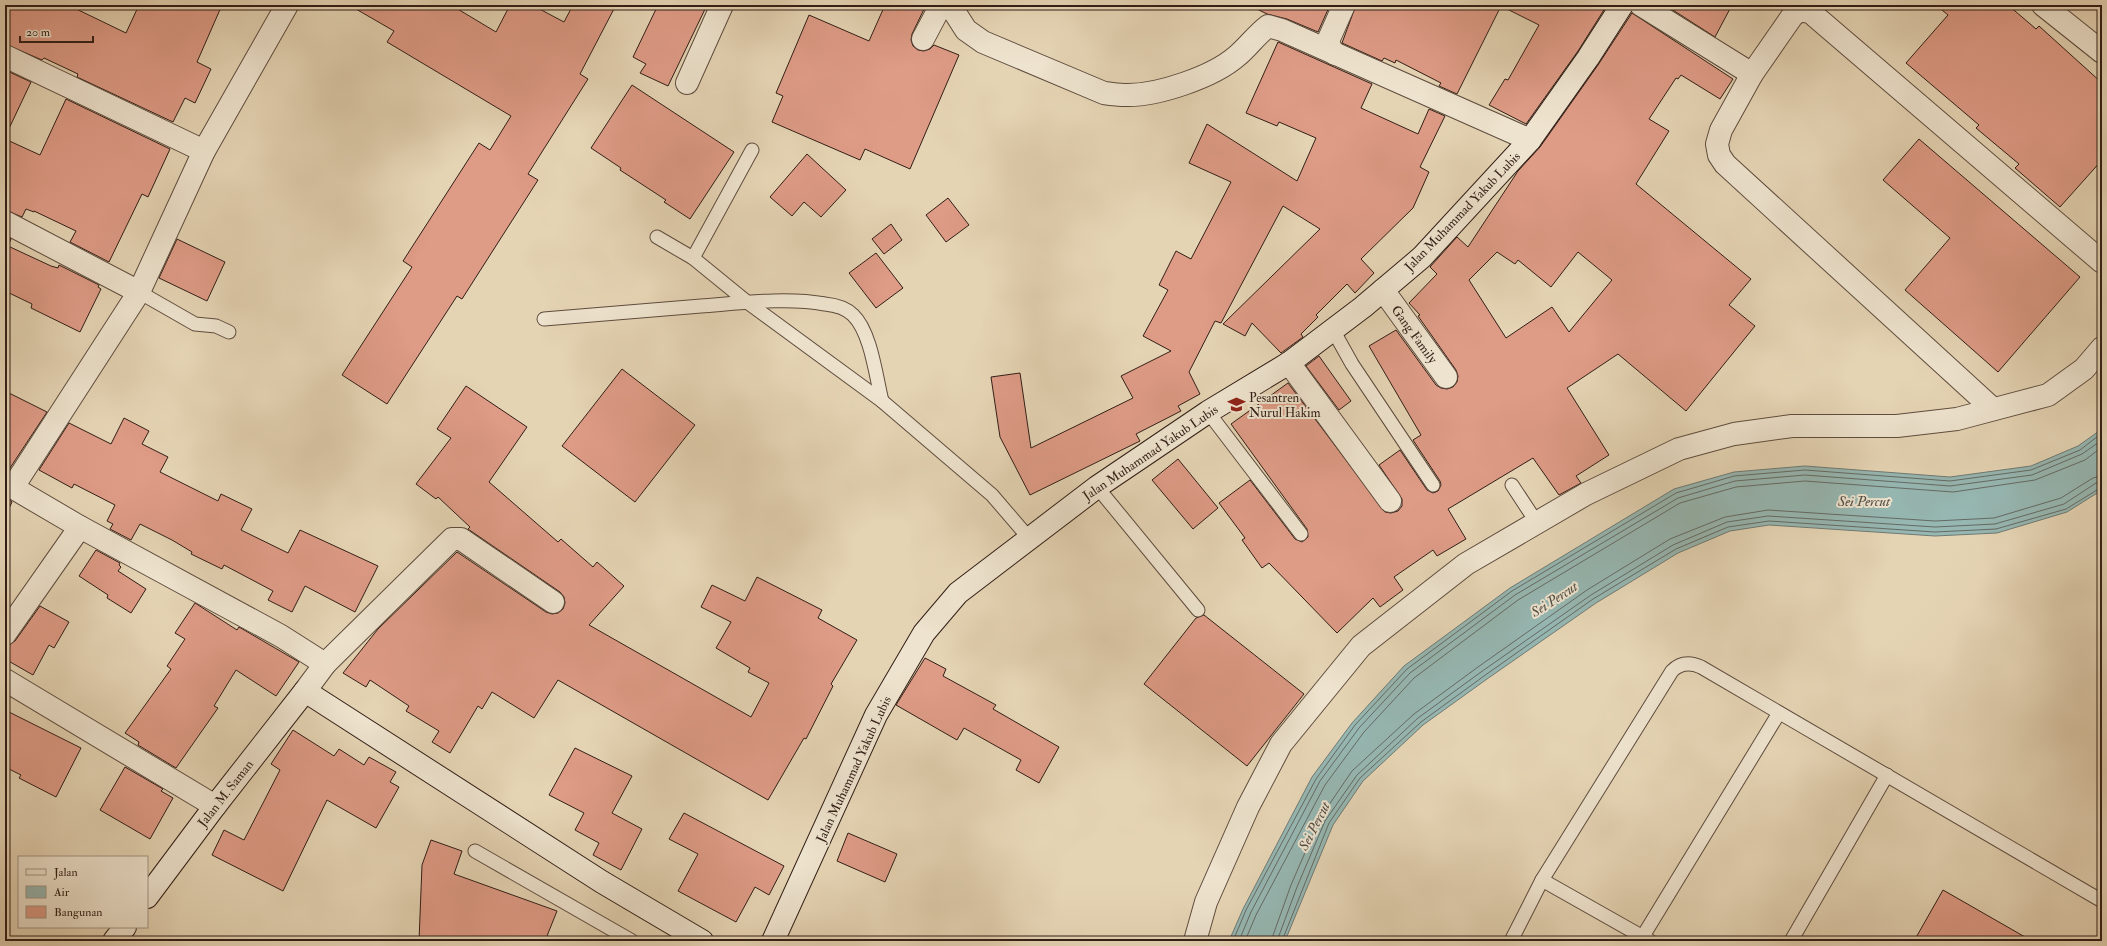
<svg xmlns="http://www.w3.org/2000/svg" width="2107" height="946" font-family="'IM FELL Double Pica',serif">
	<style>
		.water { fill: #96b7b2; stroke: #6e7a74 }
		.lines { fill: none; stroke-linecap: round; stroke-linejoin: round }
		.shore { stroke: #646a64; stroke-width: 1 }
		.building { fill: #de9b86; stroke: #311e16; fill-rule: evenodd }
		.lane-casing { stroke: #5e4c3e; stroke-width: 15 }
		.street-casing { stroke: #5e4c3e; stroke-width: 24 }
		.secondary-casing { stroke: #311e16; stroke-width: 24 }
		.lane { stroke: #eee3ce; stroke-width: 13 }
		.street { stroke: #eee3ce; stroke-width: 22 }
		.secondary { stroke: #eee3ce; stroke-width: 22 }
		.labels { text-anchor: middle; stroke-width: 4; stroke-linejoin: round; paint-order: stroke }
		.street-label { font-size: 13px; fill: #311e16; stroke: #eee3ce }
		.poi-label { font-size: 13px; fill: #311e16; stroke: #eee3ce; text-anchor: start }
		.water-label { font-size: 14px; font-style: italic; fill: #4f4c45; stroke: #eee3ce }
	</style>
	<rect width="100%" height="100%" fill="#e5d4b4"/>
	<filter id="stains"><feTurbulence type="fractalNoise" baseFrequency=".005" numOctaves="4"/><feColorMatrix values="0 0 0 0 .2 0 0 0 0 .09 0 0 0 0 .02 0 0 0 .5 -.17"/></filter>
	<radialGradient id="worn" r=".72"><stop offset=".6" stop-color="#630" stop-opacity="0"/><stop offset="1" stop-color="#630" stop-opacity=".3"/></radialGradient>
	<path class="water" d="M 2102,429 L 2102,490 L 2067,512 L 1997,533 L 1935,536 L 1769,525 L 1730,531 L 1678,553 L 1596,603 L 1487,679 L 1423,725 L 1363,781 L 1333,825 L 1285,941 L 1229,941 L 1243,909 L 1312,777 L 1352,723 L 1404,666 L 1510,588 L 1674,489 L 1734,472 L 1805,466 L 1950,477 L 2031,466 L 2078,446 Z"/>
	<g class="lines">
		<g class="shore">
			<path d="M 1233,941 L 1246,910 L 1316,779 L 1355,725 L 1407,669 L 1512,591 L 1676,493 L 1734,476 L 1805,470 L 1950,481 L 2031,470 L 2080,450 L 2102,433"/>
			<path d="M 1239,941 L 1251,912 L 1320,781 L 1359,728 L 1410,673 L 1515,595 L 1678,498 L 1735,481 L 1805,475 L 1950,486 L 2032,475 L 2082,454 L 2102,440"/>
			<path d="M 1245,941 L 1256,915 L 1325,785 L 1364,732 L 1414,678 L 1518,600 L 1680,503 L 1736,487 L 1805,481 L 1953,492 L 2035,480 L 2085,460 L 2102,447"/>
			<path d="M 1271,941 L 1291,885 L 1320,818 L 1352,771 L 1414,714 L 1478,667 L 1587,590 L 1670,539 L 1725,517 L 1768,510 L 1935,521 L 1994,518 L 2061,498 L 2093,478 L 2102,476"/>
			<path d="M 1277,941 L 1297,887 L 1325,821 L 1357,775 L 1418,718 L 1481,672 L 1591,595 L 1673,545 L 1727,522 L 1768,516 L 1935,527 L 1995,524 L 2064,504 L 2096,483 L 2102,482"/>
			<path d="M 1282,941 L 1329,823 L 1360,778 L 1421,722 L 1484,676 L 1593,599 L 1676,549 L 1728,527 L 1769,521 L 1935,532 L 1996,529 L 2066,509 L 2102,487"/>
		</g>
	</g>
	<g class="building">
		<path d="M 5,5 L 68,5 L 126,33 L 139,5 L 222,5 L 197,62 L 211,69 L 195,103 L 185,98 L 173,122 L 77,77 L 78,74 L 44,58 L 42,60 L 5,44 Z"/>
		<path d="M 349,5 L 451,5 L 496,32 L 510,5 L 532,5 L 564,22 L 573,5 L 616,5 L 580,74 L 588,79 L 528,174 L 538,180 L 462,299 L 457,296 L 387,404 L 342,375 L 412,267 L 403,261 L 479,143 L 490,150 L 511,116 L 387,42 L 394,31 Z"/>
		<path d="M 658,5 L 707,5 L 668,86 L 640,73 L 646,64 L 633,57 Z"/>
		<path d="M 885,5 L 926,5 L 912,34 L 911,40 L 913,46 L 918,50 L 924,51 L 930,49 L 934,45 L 959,55 L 910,169 L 865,149 L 860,160 L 772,122 L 783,96 L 776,93 L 809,15 L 869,41 Z"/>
		<path d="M 1249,5 L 1330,5 L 1318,32 L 1287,19 L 1267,14 Z"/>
		<path d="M 1356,5 L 1607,5 L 1578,51 L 1526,124 L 1489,105 L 1505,79 L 1508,80 L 1539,25 L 1501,6 L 1457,94 L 1439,86 L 1441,83 L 1396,60 L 1395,63 L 1384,58 L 1382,61 L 1342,43 Z"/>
		<path d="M 1665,5 L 1732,5 L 1715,37 Z"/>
		<path d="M 1936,5 L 2008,5 L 2036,29 L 2039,26 L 2102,83 L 2102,160 L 2060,207 L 2015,168 L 2019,164 L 1976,128 L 1979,125 L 1906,63 L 1948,15 Z"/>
		<path d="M 1632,13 L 1733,79 L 1720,99 L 1681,75 L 1678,79 L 1676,78 L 1649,119 L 1669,131 L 1636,184 L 1751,279 L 1729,305 L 1755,326 L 1686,411 L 1618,354 L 1567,388 L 1609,455 L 1576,476 L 1581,483 L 1559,495 L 1533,458 L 1448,509 L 1466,539 L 1437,556 L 1433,550 L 1394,577 L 1403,590 L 1380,607 L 1373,598 L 1337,633 L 1269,563 L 1262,568 L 1242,540 L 1245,538 L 1219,503 L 1250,480 L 1295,539 L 1302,542 L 1308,537 L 1307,529 L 1231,424 L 1288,383 L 1385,512 L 1391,513 L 1398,511 L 1402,506 L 1402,499 L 1379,465 L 1400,450 L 1427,490 L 1433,493 L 1438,491 L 1441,485 L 1440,481 L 1413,440 L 1421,435 L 1369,346 L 1396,330 L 1436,385 L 1441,388 L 1447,389 L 1453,387 L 1457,382 L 1458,376 L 1456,370 L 1418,316 L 1420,315 L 1409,303 L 1437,274 L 1430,267 L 1457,237 L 1468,247 L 1518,171 L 1540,147 L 1598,65 ZM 1497,252 L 1515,264 L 1518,260 L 1551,287 L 1578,252 L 1612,280 L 1569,332 L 1552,307 L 1506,338 L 1469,280 Z"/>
		<path d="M 1278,42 L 1372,84 L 1361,108 L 1418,134 L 1429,109 L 1445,116 L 1420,167 L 1429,172 L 1413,208 L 1361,259 L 1374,273 L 1355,293 L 1347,284 L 1316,315 L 1318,317 L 1301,334 L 1303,337 L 1281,353 L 1252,323 L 1245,336 L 1223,324 L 1320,229 L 1283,206 L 1221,323 L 1215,321 L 1189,372 L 1200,394 L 1178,406 L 1181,411 L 1136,434 L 1140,441 L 1030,495 L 1000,437 L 991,377 L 1020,373 L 1031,448 L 1133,398 L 1121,376 L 1171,351 L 1143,336 L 1168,290 L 1159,285 L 1176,251 L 1191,259 L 1231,182 L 1189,163 L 1207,124 L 1297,181 L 1316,138 L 1279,122 L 1277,126 L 1246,113 Z"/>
		<path d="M 5,70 L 31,82 L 5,137 Z"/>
		<path d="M 632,85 L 734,152 L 690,219 L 664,202 L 666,200 L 620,170 L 621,168 L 591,148 Z"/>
		<path d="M 66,99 L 170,149 L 148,197 L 142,194 L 109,262 L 70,242 L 76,231 L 34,211 L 34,212 L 26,209 L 22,217 L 5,210 L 5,139 L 40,155 Z"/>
		<path d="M 1919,139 L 2080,277 L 1998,372 L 1905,290 L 1950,238 L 1883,180 Z"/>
		<path d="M 807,154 L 846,190 L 821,217 L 804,202 L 792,216 L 770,197 Z"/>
		<path d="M 948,198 L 969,225 L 946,242 L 926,215 Z"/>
		<path d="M 891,224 L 902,240 L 884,254 L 872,239 Z"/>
		<path d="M 5,236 L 11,239 L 8,246 L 51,266 L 58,268 L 59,265 L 99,285 L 98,287 L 101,289 L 80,332 L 31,308 L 32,304 L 5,291 Z"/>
		<path d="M 177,239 L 225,262 L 207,301 L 159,278 Z"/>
		<path d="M 876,253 L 903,288 L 876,308 L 849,273 Z"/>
		<path d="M 1319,356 L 1351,401 L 1339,410 L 1306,366 Z"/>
		<path d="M 622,369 L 695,425 L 635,502 L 562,446 Z"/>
		<path d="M 466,386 L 527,427 L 489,482 L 558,542 L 561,539 L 593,567 L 597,562 L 624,586 L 589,625 L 751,717 L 769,683 L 748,672 L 750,668 L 716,648 L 731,622 L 701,607 L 712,585 L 745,601 L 757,577 L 822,610 L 818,618 L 857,640 L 831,684 L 833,686 L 806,739 L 804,738 L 768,800 L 558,680 L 534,718 L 492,692 L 482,709 L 478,706 L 450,753 L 432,742 L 439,731 L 406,711 L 409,706 L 370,680 L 366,687 L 343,673 L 378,629 L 457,552 L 546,612 L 552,614 L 558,613 L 563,609 L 565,603 L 564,597 L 560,592 L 468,529 L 470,527 L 438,497 L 436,499 L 416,484 L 451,438 L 437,429 Z"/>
		<path d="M 5,391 L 47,412 L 8,471 L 5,471 Z"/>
		<path d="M 124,418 L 149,431 L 142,444 L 168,457 L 160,472 L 218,501 L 221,494 L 252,509 L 241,530 L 288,553 L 300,530 L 378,566 L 355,612 L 305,586 L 292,612 L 268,600 L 273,591 L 224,565 L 222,569 L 191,554 L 192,552 L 172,540 L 140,524 L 131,540 L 110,529 L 113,524 L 107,521 L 115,505 L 74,484 L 72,488 L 39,470 L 69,423 L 111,444 Z"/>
		<path d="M 1178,459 L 1218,508 L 1193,529 L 1152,480 Z"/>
		<path d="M 5,497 L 12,502 L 5,517 Z"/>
		<path d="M 96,550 L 120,563 L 119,565 L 121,567 L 118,571 L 146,589 L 131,613 L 107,598 L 108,595 L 79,576 Z"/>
		<path d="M 195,603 L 237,630 L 239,627 L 299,662 L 276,696 L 236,670 L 214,706 L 218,708 L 176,768 L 138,745 L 139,742 L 125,733 L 171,669 L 167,666 L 185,639 L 175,633 Z"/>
		<path d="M 40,606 L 69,622 L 54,648 L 49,645 L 33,675 L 5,659 L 5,646 L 15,641 Z"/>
		<path d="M 1204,615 L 1304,694 L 1247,766 L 1144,684 L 1196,618 Z"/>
		<path d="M 925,658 L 946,669 L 943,676 L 996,705 L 993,709 L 1059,747 L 1039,783 L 1016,770 L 1021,760 L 964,728 L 957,740 L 896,705 Z"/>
		<path d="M 5,710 L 81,748 L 56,797 L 19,778 L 21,775 L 5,767 Z"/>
		<path d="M 293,730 L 334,756 L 339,749 L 364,765 L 369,757 L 396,772 L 390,782 L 399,787 L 376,828 L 327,800 L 283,891 L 212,855 L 224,830 L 244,840 L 280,770 L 271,764 Z"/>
		<path d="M 575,748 L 632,776 L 612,813 L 642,829 L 621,870 L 593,855 L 599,843 L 575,830 L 584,813 L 549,795 Z"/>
		<path d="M 125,767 L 163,789 L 161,791 L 173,798 L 150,839 L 100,810 Z"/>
		<path d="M 684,813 L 784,866 L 769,895 L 755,887 L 736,922 L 678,891 L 698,854 L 669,839 Z"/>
		<path d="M 848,833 L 897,854 L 885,882 L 837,861 Z"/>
		<path d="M 431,840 L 462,851 L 454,874 L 557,911 L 545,941 L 419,941 L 422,865 Z"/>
		<path d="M 1943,890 L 2032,941 L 1914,941 Z"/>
	</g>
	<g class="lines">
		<defs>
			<g id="lane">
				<path d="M 657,237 L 693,258 L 747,302 L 882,401 L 992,495 L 1028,537"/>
				<path d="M 693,258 L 752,150"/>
				<path d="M 139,292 L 195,324 L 216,326 L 229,332"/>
				<path d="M 544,319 C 597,315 649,310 701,306 C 740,303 787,297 825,304 C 835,305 846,308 853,315 C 871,332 876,377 882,401"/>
				<path d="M 1333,330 L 1352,364 L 1433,485"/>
				<path d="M 1208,412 L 1301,534"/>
				<path d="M 1512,485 L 1537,523"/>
				<path d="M 1097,487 L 1198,610"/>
				<path d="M 475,851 L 632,941"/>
				<path d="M 1542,880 L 1650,941"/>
				<path d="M 1511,941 L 1542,880 L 1672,671 C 1680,663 1690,662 1701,667 L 2102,901"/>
				<path d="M 1640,941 L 1779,713"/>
				<path d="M 1791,941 L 1887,775"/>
			</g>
			<g id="street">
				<path d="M 950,5 L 966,30 L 983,42 L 1104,93 C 1111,94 1118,95 1125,95 C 1157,96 1213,77 1237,56 C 1248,47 1256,35 1268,26 L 1282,30 L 1530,140"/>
				<path d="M 1641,5 L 1752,74"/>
				<path d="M 2043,5 L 2102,52"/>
				<path d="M 923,39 L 941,5"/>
				<path d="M 1335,54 L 1331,49 L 1328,41 L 1344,5"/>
				<path d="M 5,56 L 204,151"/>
				<path d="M 687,83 L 722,5"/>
				<path d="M 5,222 L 139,292"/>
				<path d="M 1383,290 L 1446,377"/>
				<path d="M 1289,363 L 1390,501"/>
				<path d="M 1993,409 L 1725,164 L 1719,155 L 1717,144 L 1721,130 L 1752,74 L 1793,15 L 1801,10 L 1812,13 L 1816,17 L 2102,262"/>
				<path d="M 5,483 L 80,527 L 281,636 L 325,664 L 305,691"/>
				<path d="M 13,487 L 139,292 L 204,151 L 287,5"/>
				<path d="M 5,634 L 80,527"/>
				<path d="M 325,664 L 452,539 L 461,539 L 553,602"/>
				<path d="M 5,680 L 215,806"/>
				<path d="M 1195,941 L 1206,902 L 1248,807 L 1281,744 L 1361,646 L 1466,564 L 1586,494 L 1679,449 L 1734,434 L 1792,426 L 1897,426 L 1957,419 L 2048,395 L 2084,369 L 2102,348"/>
			</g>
			<g id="secondary">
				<path d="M 147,897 L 215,806 L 305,691 L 602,882 L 702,941"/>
				<path d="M 114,941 L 125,927"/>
				<path d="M 773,941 L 876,715 L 924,633 L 958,593 L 1097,487 L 1208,412 L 1289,363 L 1363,307 L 1422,257 L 1530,140 L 1588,58 L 1622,5"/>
			</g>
		</defs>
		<use href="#lane" class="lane-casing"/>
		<use href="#street" class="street-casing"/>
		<use href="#secondary" class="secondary-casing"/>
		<use href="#lane" class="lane"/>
		<use href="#street" class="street"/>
		<use href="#secondary" class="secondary"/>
	</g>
	<defs>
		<symbol id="school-bare" viewBox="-9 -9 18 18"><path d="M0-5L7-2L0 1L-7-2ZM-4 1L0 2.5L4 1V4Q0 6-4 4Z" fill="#8f2418" stroke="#eee3ce" stroke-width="2.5" paint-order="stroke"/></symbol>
	</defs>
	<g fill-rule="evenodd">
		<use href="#school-bare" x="1224" y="392" width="25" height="25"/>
	</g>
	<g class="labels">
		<g class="street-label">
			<text transform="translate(1462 211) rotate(-46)" y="5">Jalan Muhammad Yakub Lubis</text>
			<text transform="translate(1415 334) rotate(54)" y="5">Gang Family</text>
			<text transform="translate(1150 452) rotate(-34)" y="5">Jalan Muhammad Yakub Lubis</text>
			<text transform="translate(853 769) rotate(-65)" y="5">Jalan Muhammad Yakub Lubis</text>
			<text transform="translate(225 793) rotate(-52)" y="5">Jalan M. Saman</text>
		</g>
		<g class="poi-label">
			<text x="1249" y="402">Pesantren<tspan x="1249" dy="15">Nurul Hakim</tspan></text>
		</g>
		<g class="water-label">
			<text x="1864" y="506">Sei Percut</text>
			<text transform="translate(1554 599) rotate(-33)" y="5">Sei Percut</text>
			<text transform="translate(1314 826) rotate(-63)" y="5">Sei Percut</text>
		</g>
	</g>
	<rect width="2107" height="946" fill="none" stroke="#e5d4b4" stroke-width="20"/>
	<rect x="6" y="6" width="2095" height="934" fill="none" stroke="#311e16" stroke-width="2"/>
	<rect x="10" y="10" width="2087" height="926" fill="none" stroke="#311e16"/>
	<rect x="18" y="856" width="130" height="72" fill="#eee3ce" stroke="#a29484"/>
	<rect x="26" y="869" width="20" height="6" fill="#eee3ce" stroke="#a29484"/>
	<text x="54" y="876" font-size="12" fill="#311e16">Jalan</text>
	<rect x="26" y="886" width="20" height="12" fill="#96b7b2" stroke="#a29484"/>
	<text x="54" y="896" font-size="12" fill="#311e16">Air</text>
	<rect x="26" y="906" width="20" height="12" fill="#de9b86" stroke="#a29484"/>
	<text x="54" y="916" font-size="12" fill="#311e16">Bangunan</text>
	<path d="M20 36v6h73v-6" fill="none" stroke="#311e16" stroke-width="2"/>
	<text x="26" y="36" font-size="12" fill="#311e16" stroke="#eee3ce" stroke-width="3" paint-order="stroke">20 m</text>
	<rect width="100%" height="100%" filter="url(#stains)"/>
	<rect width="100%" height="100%" fill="url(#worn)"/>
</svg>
